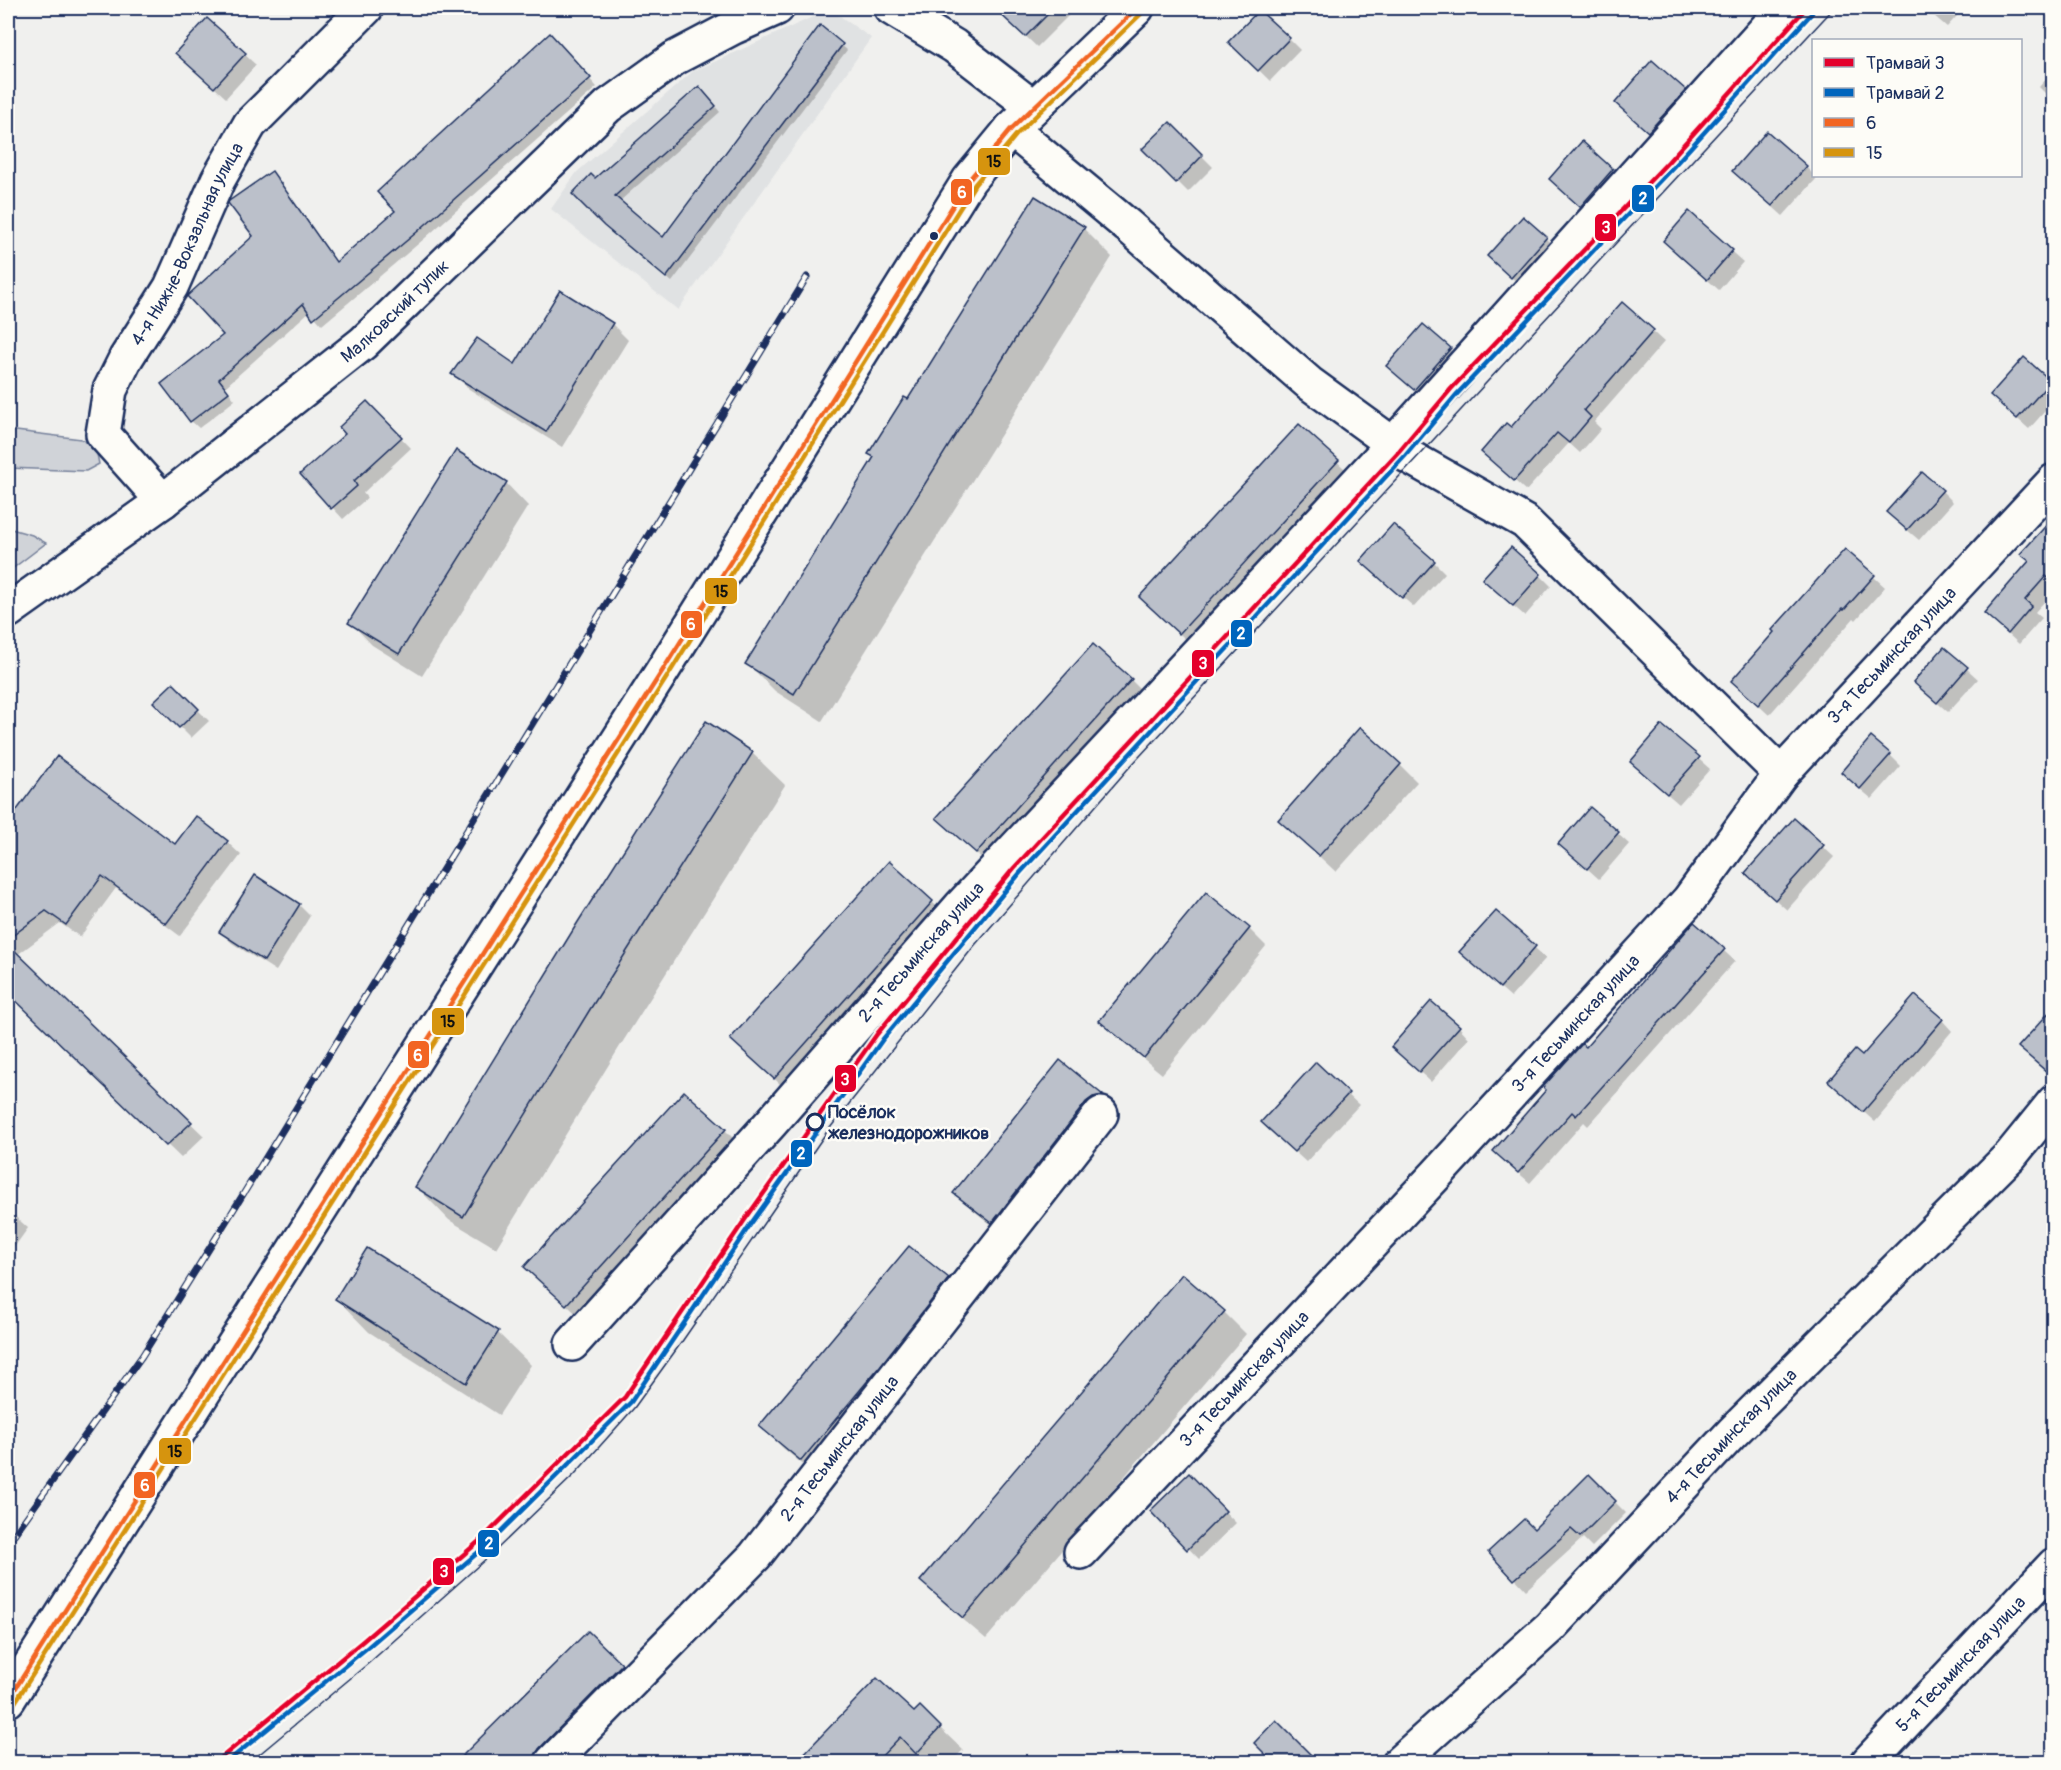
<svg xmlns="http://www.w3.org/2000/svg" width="2061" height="1770" font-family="Pangolin,sans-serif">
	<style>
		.built { fill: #e0e2e3 }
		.green { fill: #d0d3d8; stroke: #76819b; stroke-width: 1.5 }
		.shadow { fill: #0003 }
		.building { fill: #bbc0ca; stroke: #1b2f5e; stroke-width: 1.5 }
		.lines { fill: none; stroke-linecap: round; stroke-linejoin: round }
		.minor-casing { stroke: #1b2f5e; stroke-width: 38 }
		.major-casing { stroke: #1b2f5e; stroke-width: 38 }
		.minor { stroke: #fdfcf7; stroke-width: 33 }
		.major { stroke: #fdfcf7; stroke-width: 33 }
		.tram { stroke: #1b2f5e; stroke-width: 1.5 }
		.rail-casing { stroke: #1b2f5e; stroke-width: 7 }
		.rail { stroke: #fdfcf7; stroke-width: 4.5; stroke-dasharray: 14; stroke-linecap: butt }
		.bus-1-casing { stroke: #fdfcf7; stroke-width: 9 }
		.bus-2-casing { stroke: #fdfcf7; stroke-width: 9 }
		.bus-1 { stroke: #f26522; stroke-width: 4.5 }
		.bus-2 { stroke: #d6940e; stroke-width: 4.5 }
		.tram-1-casing { stroke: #fdfcf7; stroke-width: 9 }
		.tram-2-casing { stroke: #fdfcf7; stroke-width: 9 }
		.tram-1 { stroke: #e4002b; stroke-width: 4.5 }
		.tram-2 { stroke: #0065bd; stroke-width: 4.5 }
		.bus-dot { fill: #1b2f5e; stroke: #fdfcf7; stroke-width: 2 }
		.stop-dot { fill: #fdfcf7; stroke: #1b2f5e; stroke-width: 3 }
		.labels { text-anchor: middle; stroke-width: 5; stroke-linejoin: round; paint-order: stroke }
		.street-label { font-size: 18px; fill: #1b2f5e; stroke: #fdfcf7 }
		.stop-label { font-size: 18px; font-weight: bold; fill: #1b2f5e; stroke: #fdfcf7; text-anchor: start }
		.line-badge { stroke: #fdfcf7; stroke-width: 2 }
		.badge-label { font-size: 16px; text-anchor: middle; font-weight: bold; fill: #fff }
		.pale-badge-label { font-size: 16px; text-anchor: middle; font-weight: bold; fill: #111 }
	</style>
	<rect width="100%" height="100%" fill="#f0f0ee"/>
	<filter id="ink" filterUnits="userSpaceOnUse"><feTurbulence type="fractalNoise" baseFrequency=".0167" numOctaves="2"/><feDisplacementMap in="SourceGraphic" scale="12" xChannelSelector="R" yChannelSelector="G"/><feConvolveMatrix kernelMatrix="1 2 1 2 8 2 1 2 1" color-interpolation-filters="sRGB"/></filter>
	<g filter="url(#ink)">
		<path class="built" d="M 830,9 L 871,38 L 678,310 L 551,209 L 577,172 L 692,72 Z"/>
		<g class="green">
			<path d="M 8,430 L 81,439 L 96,449 L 99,464 L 86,471 L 8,468 Z"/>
			<path d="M 8,528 L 32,535 L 46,543 L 8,572 Z"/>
		</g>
		<g class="shadow">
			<path d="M 996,8 L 1076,8 L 1037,47 Z"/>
			<path d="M 1742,8 L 1781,8 L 1764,27 Z"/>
			<path d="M 1925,8 L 1964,8 L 1947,27 Z"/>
			<path d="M 207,20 L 256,65 L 226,98 L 188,64 Z"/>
			<path d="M 820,27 L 847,50 L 672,282 L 611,231 L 595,180 L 704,93 L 720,112 L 620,201 L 663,239 Z"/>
			<path d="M 1289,39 L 1300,50 L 1270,81 L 1230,42 Z"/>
			<path d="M 557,43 L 597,87 L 424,239 L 322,325 L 310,311 L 225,387 L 235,400 L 199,428 L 191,421 L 225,336 L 272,173 L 279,180 L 337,263 L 398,211 Z"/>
			<path d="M 1652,63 L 1696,102 L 1660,142 L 1628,114 Z"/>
			<path d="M 2054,70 L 2054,102 L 2039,87 Z"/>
			<path d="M 1170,124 L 1213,167 L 1188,192 L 1145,149 Z"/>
			<path d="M 1806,167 L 1817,178 L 1783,216 L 1745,182 Z"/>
			<path d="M 1612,170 L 1623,181 L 1592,216 L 1562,190 Z"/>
			<path d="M 1689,214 L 1743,262 L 1719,290 L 1676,252 Z"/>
			<path d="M 1523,218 L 1557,249 L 1523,288 L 1500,267 Z"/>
			<path d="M 1084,229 L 1112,257 L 822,721 L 775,691 L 747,663 L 875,458 L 870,454 L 908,401 Z"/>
			<path d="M 1622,304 L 1664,342 L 1594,422 L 1601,429 L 1580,453 L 1569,443 L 1526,491 L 1483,452 L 1511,430 Z"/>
			<path d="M 612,324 L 628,340 L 562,447 L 469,389 L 453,373 L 515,366 Z"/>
			<path d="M 1423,326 L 1461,360 L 1426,400 L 1399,377 Z"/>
			<path d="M 2050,382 L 2054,385 L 2054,401 L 2029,429 L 2003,406 Z"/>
			<path d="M 367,403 L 411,448 L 363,493 L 367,498 L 343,519 L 302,474 L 347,434 Z"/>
			<path d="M 1299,426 L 1361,484 L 1202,655 L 1141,597 Z"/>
			<path d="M 506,483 L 528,506 L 422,676 L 372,645 L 350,622 Z"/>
			<path d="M 1942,491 L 1953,502 L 1919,540 L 1899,523 Z"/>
			<path d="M 2054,533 L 2054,591 L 2035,612 L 2042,618 L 2019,644 L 1997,624 L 2030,562 Z"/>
			<path d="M 1845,551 L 1885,587 L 1856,620 L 1854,618 L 1769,715 L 1744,692 Z"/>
			<path d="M 1434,562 L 1445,573 L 1414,607 L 1373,572 Z"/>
			<path d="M 1540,575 L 1551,586 L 1525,616 L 1495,590 Z"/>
			<path d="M 1967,669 L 1978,679 L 1948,712 L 1926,693 Z"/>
			<path d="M 1131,680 L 1153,702 L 999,874 L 938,818 Z"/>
			<path d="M 173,685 L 209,721 L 191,738 L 155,702 Z"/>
			<path d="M 1662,727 L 1710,769 L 1679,804 L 1643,773 Z"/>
			<path d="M 752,753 L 785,785 L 622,1043 L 496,1248 L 449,1220 L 417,1187 Z"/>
			<path d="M 1890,755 L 1901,766 L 1872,799 L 1853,783 Z"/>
			<path d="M 57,758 L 175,846 L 196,818 L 227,842 L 241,855 L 180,936 L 116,888 L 80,937 L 60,923 L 17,955 L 204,1136 L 181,1158 L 8,992 L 8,825 Z"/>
			<path d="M 1400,765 L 1417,782 L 1336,872 L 1280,820 Z"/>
			<path d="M 1590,809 L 1629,844 L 1599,879 L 1571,854 Z"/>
			<path d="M 1794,820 L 1834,857 L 1787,910 L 1758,884 Z"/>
			<path d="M 255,877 L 299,905 L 310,916 L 276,971 L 232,943 L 221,932 Z"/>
			<path d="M 1206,894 L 1249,929 L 1266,946 L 1162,1074 L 1118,1038 L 1101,1021 Z"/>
			<path d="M 932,902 L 955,924 L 797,1100 L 732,1039 Z"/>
			<path d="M 1496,913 L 1546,958 L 1511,997 L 1472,963 Z"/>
			<path d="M 1694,924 L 1735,961 L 1588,1126 L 1584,1122 L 1530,1183 L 1506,1162 L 1587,1049 Z"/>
			<path d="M 1942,1020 L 1952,1031 L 1875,1122 L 1841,1092 L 1862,1058 Z"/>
			<path d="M 1459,1027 L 1469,1038 L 1431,1082 L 1404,1058 Z"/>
			<path d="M 1060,1063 L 1102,1097 L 1118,1112 L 1111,1113 L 1009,1239 L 972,1209 L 955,1193 Z"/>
			<path d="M 1316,1065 L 1359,1105 L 1306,1162 L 1274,1133 Z"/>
			<path d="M 725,1130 L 747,1152 L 589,1326 L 527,1267 Z"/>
			<path d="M 8,1210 L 28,1228 L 8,1256 Z"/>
			<path d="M 368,1250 L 498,1333 L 531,1365 L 499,1415 L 369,1332 L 337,1299 Z"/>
			<path d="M 948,1279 L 970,1302 L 824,1482 L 783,1448 L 761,1426 Z"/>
			<path d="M 1224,1312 L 1246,1334 L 986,1639 L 945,1604 L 922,1581 Z"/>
			<path d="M 1189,1475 L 1236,1523 L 1199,1559 L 1152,1511 Z"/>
			<path d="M 1589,1476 L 1626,1513 L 1592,1547 L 1583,1538 L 1526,1590 L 1490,1552 L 1534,1531 Z"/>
			<path d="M 588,1633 L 643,1688 L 569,1762 L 458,1762 Z"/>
			<path d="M 877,1680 L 914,1714 L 920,1709 L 963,1750 L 951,1762 L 927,1762 L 923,1759 L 919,1762 L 798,1762 Z"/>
			<path d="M 1276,1722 L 1316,1762 L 1276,1762 L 1256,1743 Z"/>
		</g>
		<g class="building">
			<path d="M 994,8 L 1054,8 L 1025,37 Z"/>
			<path d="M 1259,10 L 1290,38 L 1258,71 L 1228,42 Z"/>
			<path d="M 207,18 L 246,53 L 214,88 L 175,53 Z"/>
			<path d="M 820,25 L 843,44 L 666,278 L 604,226 L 572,194 L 591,174 L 595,178 L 699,86 L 716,106 L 615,196 L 663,237 Z"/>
			<path d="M 550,33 L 591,78 L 417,232 L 313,319 L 303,304 L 219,379 L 229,392 L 190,422 L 161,384 L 223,335 L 187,296 L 253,236 L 228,203 L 229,201 L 272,171 L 336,262 L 395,211 L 377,192 Z"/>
			<path d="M 1652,60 L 1686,90 L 1648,132 L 1615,103 Z"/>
			<path d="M 1170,122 L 1203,155 L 1176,183 L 1142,149 Z"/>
			<path d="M 1767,131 L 1807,166 L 1772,206 L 1732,171 Z"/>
			<path d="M 1582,141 L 1613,169 L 1580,207 L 1549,179 Z"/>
			<path d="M 1035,196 L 1085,227 L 794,694 L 745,664 L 874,457 L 868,454 L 904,397 L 908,399 Z"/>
			<path d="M 1689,211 L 1733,250 L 1707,280 L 1663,241 Z"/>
			<path d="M 1523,216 L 1547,237 L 1511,278 L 1487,256 Z"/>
			<path d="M 560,290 L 613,323 L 546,432 L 451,374 L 477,338 L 515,364 Z"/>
			<path d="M 1622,302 L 1654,330 L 1584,410 L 1591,417 L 1569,443 L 1557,433 L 1514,481 L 1481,452 L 1506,423 L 1511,427 Z"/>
			<path d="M 1423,324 L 1451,348 L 1414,390 L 1386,366 Z"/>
			<path d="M 2024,357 L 2051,381 L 2017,419 L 1990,395 Z"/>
			<path d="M 367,401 L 402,437 L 354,481 L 357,486 L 331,509 L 300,474 L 345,434 L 339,427 Z"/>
			<path d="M 1299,424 L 1339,460 L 1179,634 L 1139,597 Z"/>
			<path d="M 456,450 L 507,482 L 399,654 L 348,623 Z"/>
			<path d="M 1922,472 L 1943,490 L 1907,530 L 1886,512 Z"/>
			<path d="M 2054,517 L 2054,583 L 2046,576 L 2025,600 L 2032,606 L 2008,634 L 1984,613 L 2029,561 L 2020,554 Z"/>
			<path d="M 1393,524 L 1435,561 L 1402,598 L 1360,561 Z"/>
			<path d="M 1511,547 L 1541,574 L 1513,606 L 1482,579 Z"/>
			<path d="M 1845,549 L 1875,575 L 1844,610 L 1842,609 L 1758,705 L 1731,681 L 1774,632 L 1772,630 Z"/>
			<path d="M 1093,644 L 1132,679 L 976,853 L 936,818 Z"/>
			<path d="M 1944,647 L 1968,667 L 1937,703 L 1913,682 Z"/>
			<path d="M 173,683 L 199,709 L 179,728 L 153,702 Z"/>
			<path d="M 706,721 L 753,752 L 589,1011 L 463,1217 L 415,1187 L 578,922 Z"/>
			<path d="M 1662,725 L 1700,757 L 1667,794 L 1630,762 Z"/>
			<path d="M 1360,727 L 1401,764 L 1319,856 L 1278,820 Z"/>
			<path d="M 1871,737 L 1891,754 L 1860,789 L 1841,772 Z"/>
			<path d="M 57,756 L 175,844 L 196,816 L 228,841 L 166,924 L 102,876 L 66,925 L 46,911 L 8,939 L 8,822 Z"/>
			<path d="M 1590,807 L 1619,832 L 1587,869 L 1558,844 Z"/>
			<path d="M 1794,818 L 1824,845 L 1775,900 L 1745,873 Z"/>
			<path d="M 889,861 L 933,901 L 774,1079 L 730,1039 Z"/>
			<path d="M 255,875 L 300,904 L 264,961 L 219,932 Z"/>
			<path d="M 1206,892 L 1250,928 L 1144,1058 L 1099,1021 Z"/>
			<path d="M 1496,911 L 1536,946 L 1500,988 L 1459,952 Z"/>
			<path d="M 1694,922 L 1725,949 L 1576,1116 L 1572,1112 L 1518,1173 L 1493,1151 L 1546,1090 L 1543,1087 L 1582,1044 L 1586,1047 Z"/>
			<path d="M 8,944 L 192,1122 L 166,1146 L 8,993 Z"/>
			<path d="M 1915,995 L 1943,1019 L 1863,1112 L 1828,1081 L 1855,1050 L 1862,1056 Z"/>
			<path d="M 1431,1001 L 1460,1026 L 1419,1072 L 1391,1047 Z"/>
			<path d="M 2054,1007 L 2054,1078 L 2018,1047 Z"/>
			<path d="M 1060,1060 L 1103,1095 L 1093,1097 L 1086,1102 L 992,1223 L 953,1193 Z"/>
			<path d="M 1316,1062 L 1349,1093 L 1294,1152 L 1261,1122 Z"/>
			<path d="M 684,1091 L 726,1129 L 566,1305 L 524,1267 Z"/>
			<path d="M 909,1246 L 949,1278 L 880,1366 L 801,1461 L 759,1426 Z"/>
			<path d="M 367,1248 L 499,1331 L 466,1383 L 335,1299 Z"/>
			<path d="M 1182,1274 L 1225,1311 L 963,1618 L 920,1581 Z"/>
			<path d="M 1189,1473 L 1226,1511 L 1187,1550 L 1150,1511 Z"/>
			<path d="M 1589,1474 L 1616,1501 L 1580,1537 L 1571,1529 L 1514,1580 L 1488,1552 L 1524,1519 L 1534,1529 Z"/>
			<path d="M 588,1631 L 622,1664 L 539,1749 L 534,1760 L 532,1762 L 456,1762 Z"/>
			<path d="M 877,1678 L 914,1712 L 920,1706 L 941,1727 L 916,1754 L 900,1737 L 876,1762 L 796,1762 Z"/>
			<path d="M 1276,1720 L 1318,1762 L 1273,1762 L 1254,1743 Z"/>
		</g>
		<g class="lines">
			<defs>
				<g id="minor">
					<path d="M 891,8 L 954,46 L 1033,107"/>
					<path d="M 1011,129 L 1128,226 L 1309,383 L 1393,444 L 1399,451 L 1525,522 L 1781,774"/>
					<path id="s1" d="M 163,501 L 103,434 L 110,390 L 126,358 L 171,287 L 218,180 L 250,124 L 366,8"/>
					<path id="s2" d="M 8,611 L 163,501 L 363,343 L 608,106 L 675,58 L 734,27 L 777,8"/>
					<path id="s3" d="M 572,1344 L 771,1123 L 960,907 L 1393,444 L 1785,8"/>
					<path id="s4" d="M 1081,1552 L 1436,1175 L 1689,900 L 1781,774 L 2054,481"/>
					<path id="s5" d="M 552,1762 L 755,1556 L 1101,1114"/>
					<path id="s6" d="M 1400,1762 L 1550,1627 L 1732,1433 L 2011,1155 L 2054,1102"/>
					<path id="s7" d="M 1868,1762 L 2054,1565"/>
				</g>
				<path id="major" d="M 8,1700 L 661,673 L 969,180 L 1011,129 L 1137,8"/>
			</defs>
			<use href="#minor" class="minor-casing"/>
			<use href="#major" class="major-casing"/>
			<use href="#minor" class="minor"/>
			<use href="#major" class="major"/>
			<path class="tram" d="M 250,1762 L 370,1662 L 497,1549 L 574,1475 L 634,1408 L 681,1343 L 826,1133 L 975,945 L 1127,770 L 1834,8"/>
			<defs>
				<path id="rail" d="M 8,1543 L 142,1356 L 239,1201 L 807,277"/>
			</defs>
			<use href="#rail" class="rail-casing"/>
			<use href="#rail" class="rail"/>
			<defs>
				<path id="bus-1" d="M 8,1700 L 661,673 L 969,180 L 1011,129 L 1137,8"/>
				<path id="bus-2" d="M 14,1704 L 667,677 L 975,184 L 1017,134 L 1142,13"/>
			</defs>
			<use href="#bus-1" class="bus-1-casing"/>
			<use href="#bus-2" class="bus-2-casing"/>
			<use href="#bus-1" class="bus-1"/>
			<use href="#bus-2" class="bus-2"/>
			<defs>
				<path id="tram-1" d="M 216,1762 L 363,1641 L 484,1537 L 625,1397 L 744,1221 L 877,1034 L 1014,868 L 1399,451 L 1451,389 L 1668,162 L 1806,8"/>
				<path id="tram-2" d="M 227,1762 L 368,1647 L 489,1543 L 631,1402 L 750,1225 L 883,1039 L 1020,873 L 1405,456 L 1457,394 L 1673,167 L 1812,13"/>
			</defs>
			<use href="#tram-1" class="tram-1-casing"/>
			<use href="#tram-2" class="tram-2-casing"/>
			<use href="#tram-1" class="tram-1"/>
			<use href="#tram-2" class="tram-2"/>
		</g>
	</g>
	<circle class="bus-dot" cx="934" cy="236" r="5"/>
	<circle class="stop-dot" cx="815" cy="1122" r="8"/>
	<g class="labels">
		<g class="street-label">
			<text dy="6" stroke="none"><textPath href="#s1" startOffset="300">4-я Нижне-Вокзальная улица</textPath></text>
			<text dy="6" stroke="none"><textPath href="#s2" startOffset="490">Малковский тупик</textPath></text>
			<text dy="6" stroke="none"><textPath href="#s4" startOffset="1210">3-я Тесьминская улица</textPath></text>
			<text dy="6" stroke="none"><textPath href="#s3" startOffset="525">2-я Тесьминская улица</textPath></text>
			<text dy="6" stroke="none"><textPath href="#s4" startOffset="724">3-я Тесьминская улица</textPath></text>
			<text dy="6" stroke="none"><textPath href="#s4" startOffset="238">3-я Тесьминская улица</textPath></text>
			<text dy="6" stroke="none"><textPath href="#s6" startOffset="465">4-я Тесьминская улица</textPath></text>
			<text dy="6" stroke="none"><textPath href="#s5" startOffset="426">2-я Тесьминская улица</textPath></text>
			<text dy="6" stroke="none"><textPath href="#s7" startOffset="135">5-я Тесьминская улица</textPath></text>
		</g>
		<g class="stop-label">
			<text x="828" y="1118">Посёлок<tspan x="828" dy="21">железнодорожников</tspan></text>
		</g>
	</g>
	<g class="line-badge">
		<rect x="977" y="147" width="34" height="29" rx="6" fill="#d6940e"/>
		<rect x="950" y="178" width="23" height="28" rx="6" fill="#f26522"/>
		<rect x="1631" y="184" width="24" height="29" rx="6" fill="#0065bd"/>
		<rect x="1594" y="213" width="23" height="29" rx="6" fill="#e4002b"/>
		<rect x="704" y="577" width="34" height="28" rx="6" fill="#d6940e"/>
		<rect x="680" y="610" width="23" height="29" rx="6" fill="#f26522"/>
		<rect x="1230" y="619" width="23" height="29" rx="6" fill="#0065bd"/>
		<rect x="1191" y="649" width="24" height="29" rx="6" fill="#e4002b"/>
		<rect x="431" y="1007" width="34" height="29" rx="6" fill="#d6940e"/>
		<rect x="407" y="1040" width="23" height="29" rx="6" fill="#f26522"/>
		<rect x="834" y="1064" width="23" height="29" rx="6" fill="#e4002b"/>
		<rect x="790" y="1139" width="23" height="29" rx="6" fill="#0065bd"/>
		<rect x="158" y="1437" width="34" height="28" rx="6" fill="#d6940e"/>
		<rect x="133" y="1471" width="23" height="28" rx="6" fill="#f26522"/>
		<rect x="477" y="1529" width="23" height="29" rx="6" fill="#0065bd"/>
		<rect x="432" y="1557" width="23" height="29" rx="6" fill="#e4002b"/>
	</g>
	<g class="badge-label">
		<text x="962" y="198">6</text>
		<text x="1643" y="204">2</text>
		<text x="1606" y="233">3</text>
		<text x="691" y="630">6</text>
		<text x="1241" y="639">2</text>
		<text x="1203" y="669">3</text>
		<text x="418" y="1061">6</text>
		<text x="845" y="1085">3</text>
		<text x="801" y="1159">2</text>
		<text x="145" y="1491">6</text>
		<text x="489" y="1549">2</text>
		<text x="444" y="1577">3</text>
	</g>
	<g class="pale-badge-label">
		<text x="994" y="167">15</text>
		<text x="721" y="597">15</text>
		<text x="448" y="1027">15</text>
		<text x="175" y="1457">15</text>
	</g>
	<rect width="2061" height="1770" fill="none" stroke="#fdfcf7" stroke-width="30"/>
	<rect x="15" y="15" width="2031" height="1740" fill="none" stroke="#1b2f5e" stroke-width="2" filter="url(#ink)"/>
	<rect x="1812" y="39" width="210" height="138" fill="#fdfcf7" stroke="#a3aaba" stroke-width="1.5"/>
	<rect x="1824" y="58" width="30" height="9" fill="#e4002b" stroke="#a3aaba" stroke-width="1.5"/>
	<text x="1866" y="69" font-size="18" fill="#1b2f5e">Трамвай 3</text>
	<rect x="1824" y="88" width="30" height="9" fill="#0065bd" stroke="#a3aaba" stroke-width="1.5"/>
	<text x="1866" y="99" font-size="18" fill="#1b2f5e">Трамвай 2</text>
	<rect x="1824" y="118" width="30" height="9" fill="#f26522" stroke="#a3aaba" stroke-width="1.5"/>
	<text x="1866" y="129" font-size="18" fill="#1b2f5e">6</text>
	<rect x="1824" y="148" width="30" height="9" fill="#d6940e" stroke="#a3aaba" stroke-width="1.5"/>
	<text x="1866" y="159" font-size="18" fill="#1b2f5e">15</text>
</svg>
